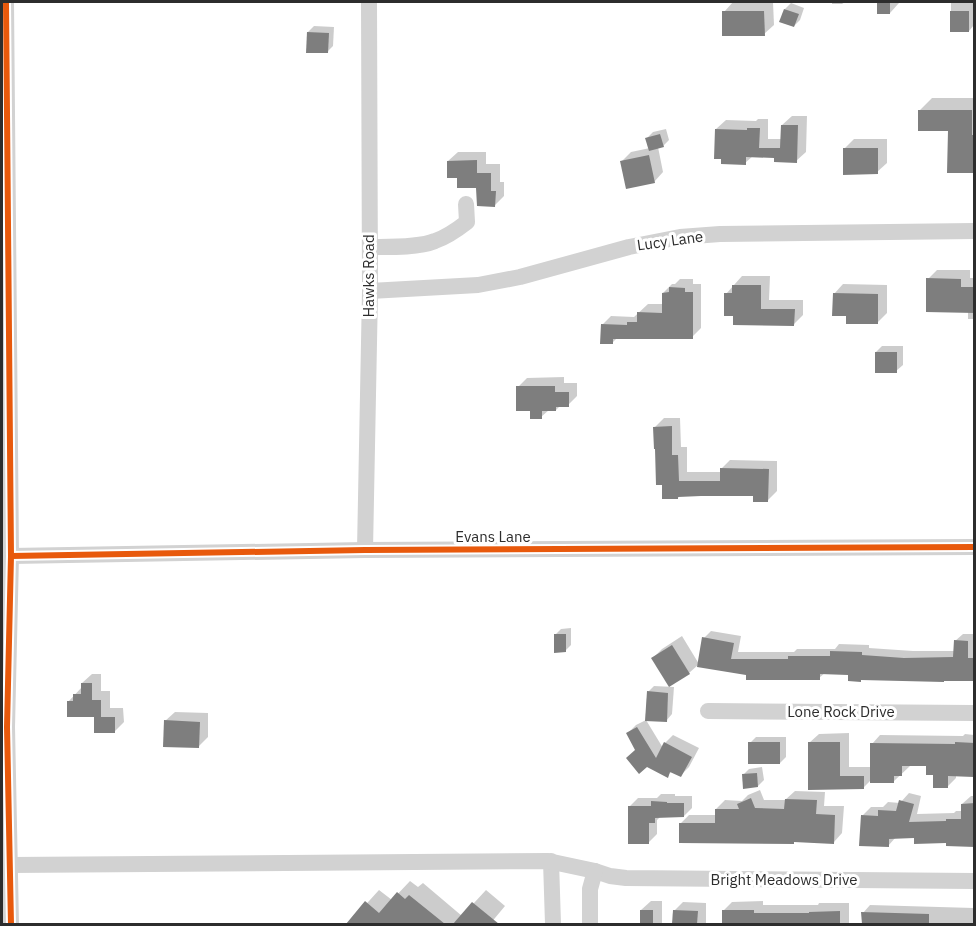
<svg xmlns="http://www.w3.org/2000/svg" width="976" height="926" font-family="'IBM Plex Sans',sans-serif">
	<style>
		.shadow { fill: #0003 }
		.building { fill: #7e7e7e }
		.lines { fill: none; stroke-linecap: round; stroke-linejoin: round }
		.minor { stroke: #d2d2d2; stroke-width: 16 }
		.cycleway-casing { stroke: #fff; stroke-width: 10 }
		.cycleway { stroke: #e8590c; stroke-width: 6 }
		.labels { text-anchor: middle; stroke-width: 6; stroke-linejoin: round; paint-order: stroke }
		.street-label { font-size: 15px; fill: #2d2d2d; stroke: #fff }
	</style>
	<rect width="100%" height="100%" fill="#fff"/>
	<g class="shadow">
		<path d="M 733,2 L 773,2 L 774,25 L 764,34 L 724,12 Z"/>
		<path d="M 832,2 L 845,2 L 842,4 L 832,4 Z"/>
		<path d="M 878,2 L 899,2 L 899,3 L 890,13 L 878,13 Z"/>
		<path d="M 951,2 L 974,2 L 974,25 L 969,31 L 951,31 Z"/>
		<path d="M 791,3 L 804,8 L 800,20 L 794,26 L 785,9 Z"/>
		<path d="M 314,26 L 334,27 L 333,46 L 327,52 L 308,32 Z"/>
		<path d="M 932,98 L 974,98 L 974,171 L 949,130 L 920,110 Z"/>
		<path d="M 792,116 L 807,116 L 806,152 L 796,161 L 775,156 L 753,156 L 745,163 L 716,129 L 726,120 L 756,121 L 758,119 L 768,119 L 768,139 L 782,139 L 782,125 Z"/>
		<path d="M 666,129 L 669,140 L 663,146 L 658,147 L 663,172 L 654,182 L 622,161 L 631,152 L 650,148 L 647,138 L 653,132 Z"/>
		<path d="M 854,139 L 887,139 L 887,163 L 877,172 L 844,149 Z"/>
		<path d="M 458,152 L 486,152 L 486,164 L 500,164 L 500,182 L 504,182 L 504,196 L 495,205 L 478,187 L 448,161 Z"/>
		<path d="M 937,270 L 970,270 L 970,278 L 974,278 L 974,319 L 968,319 L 968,311 L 928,279 Z"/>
		<path d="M 742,276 L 770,276 L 769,300 L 803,300 L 803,315 L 794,324 L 735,315 L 726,294 Z"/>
		<path d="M 680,279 L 693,279 L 693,284 L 701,284 L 701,328 L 692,337 L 617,338 L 612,343 L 602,325 L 611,316 L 634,317 L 648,304 L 663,304 L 663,293 L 672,284 L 675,284 Z"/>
		<path d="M 843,284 L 887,285 L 887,313 L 877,323 L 848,315 L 834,294 Z"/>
		<path d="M 882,346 L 903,346 L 903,365 L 896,371 L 876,352 Z"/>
		<path d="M 564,377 L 564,383 L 577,383 L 577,396 L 568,405 L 560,406 L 556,410 L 549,410 L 541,417 L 531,409 L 518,387 L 527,378 Z"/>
		<path d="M 664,418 L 680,418 L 681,447 L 687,447 L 687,472 L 721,472 L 721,469 L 730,460 L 777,461 L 777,491 L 768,500 L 755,495 L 680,495 L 678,498 L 663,484 L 655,427 Z"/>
		<path d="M 571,628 L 571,645 L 565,651 L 555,635 L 561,629 Z"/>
		<path d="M 711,631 L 741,636 L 738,652 L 794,652 L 797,649 L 835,649 L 839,644 L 869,645 L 869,648 L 913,651 L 955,651 L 955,641 L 963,634 L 974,634 L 974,679 L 826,672 L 819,678 L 748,674 L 698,665 L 689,673 L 670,685 L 653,658 L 662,649 L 682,636 L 699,664 L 704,638 Z"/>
		<path d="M 92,674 L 101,674 L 101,691 L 110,691 L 110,708 L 123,708 L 124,722 L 114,732 L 95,715 L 68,702 L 82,687 L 82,683 Z"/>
		<path d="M 654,686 L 674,687 L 672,714 L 666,721 L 648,692 Z"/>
		<path d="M 175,712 L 208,713 L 208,737 L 198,747 L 165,721 Z"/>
		<path d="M 646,720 L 663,748 L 665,743 L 673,735 L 699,748 L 689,767 L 681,775 L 672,771 L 667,776 L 636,749 L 627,734 L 636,725 Z"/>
		<path d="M 849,733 L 849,767 L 872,767 L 872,744 L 880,735 L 963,736 L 965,734 L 974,735 L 974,775 L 956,775 L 956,778 L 947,787 L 928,765 L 910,764 L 910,766 L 893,782 L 870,781 L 863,788 L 810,788 L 809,743 L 819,734 Z"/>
		<path d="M 756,737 L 786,737 L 786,757 L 780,763 L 750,743 Z"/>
		<path d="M 762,767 L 764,780 L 758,786 L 743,775 L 749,769 Z"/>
		<path d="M 760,790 L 764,800 L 785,800 L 795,791 L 825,792 L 824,806 L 844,806 L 842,833 L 834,842 L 680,824 L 689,815 L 716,815 L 716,809 L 725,800 L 742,801 L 748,795 Z"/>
		<path d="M 909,793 L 921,796 L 917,814 L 954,813 L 956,811 L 962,811 L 962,804 L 971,796 L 974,796 L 974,846 L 915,837 L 896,837 L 888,846 L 862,816 L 871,807 L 883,807 L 888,802 L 900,803 Z"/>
		<path d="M 661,794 L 675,794 L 675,796 L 692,796 L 692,808 L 684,816 L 660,817 L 657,820 L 657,834 L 648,843 L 629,807 L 638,798 L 657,798 Z"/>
		<path d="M 410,881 L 418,887 L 423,883 L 462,916 L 486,890 L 505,906 L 490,924 L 351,924 L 349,923 L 379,890 L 392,900 Z"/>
		<path d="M 651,901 L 662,901 L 662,924 L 641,924 L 641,910 Z"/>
		<path d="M 763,901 L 763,905 L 818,905 L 819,903 L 849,903 L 849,924 L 723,924 L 723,911 L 732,902 Z"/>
		<path d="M 683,902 L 706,903 L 706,924 L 674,924 L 674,911 Z"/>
		<path d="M 870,905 L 974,908 L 974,924 L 863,924 L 863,913 Z"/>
	</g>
	<g class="building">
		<rect x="877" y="2" width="13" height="12"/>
		<path d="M 784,9 L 799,14 L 794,27 L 779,22 Z"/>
		<path d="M 722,11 L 764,11 L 765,36 L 722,36 Z"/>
		<rect x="950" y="11" width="19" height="21"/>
		<path d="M 307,32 L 329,33 L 328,53 L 306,53 Z"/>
		<path d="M 918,110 L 972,110 L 972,135 L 975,135 L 975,173 L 947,173 L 948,131 L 918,131 Z"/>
		<path d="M 781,125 L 798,125 L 797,163 L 774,162 L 774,158 L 746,157 L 746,165 L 721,164 L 721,159 L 714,159 L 715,129 L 747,130 L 747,128 L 760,128 L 759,148 L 780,148 Z"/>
		<path d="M 660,134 L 664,147 L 649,151 L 645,138 Z"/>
		<path d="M 843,148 L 878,148 L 878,174 L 843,175 Z"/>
		<path d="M 649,155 L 655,183 L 626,189 L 620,161 Z"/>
		<path d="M 477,160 L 477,173 L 491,173 L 491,191 L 496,191 L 495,207 L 477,206 L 476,188 L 457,188 L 457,178 L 447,178 L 447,161 Z"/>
		<path d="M 926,278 L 961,279 L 961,287 L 975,287 L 975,313 L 926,312 Z"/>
		<path d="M 732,285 L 761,285 L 761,309 L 795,309 L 794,326 L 733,325 L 733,316 L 724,316 L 724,293 L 732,293 Z"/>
		<path d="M 669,287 L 685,288 L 685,292 L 693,292 L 693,339 L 613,339 L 613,344 L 600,344 L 601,324 L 627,325 L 627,322 L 637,322 L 637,312 L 662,313 L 662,293 L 669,292 Z"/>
		<path d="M 833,293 L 878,294 L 878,324 L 846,324 L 846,316 L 832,316 Z"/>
		<rect x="875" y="352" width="22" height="21"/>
		<path d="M 516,386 L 555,386 L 555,392 L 569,392 L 569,407 L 556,407 L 556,411 L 542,411 L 542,419 L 530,419 L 530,411 L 516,411 Z"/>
		<path d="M 672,426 L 672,455 L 678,455 L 679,481 L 720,481 L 720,468 L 769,469 L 768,502 L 753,502 L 753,496 L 701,496 L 678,497 L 678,499 L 662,499 L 662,485 L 656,485 L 655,449 L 654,449 L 653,427 Z"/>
		<path d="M 554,634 L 566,634 L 566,652 L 554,653 Z"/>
		<path d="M 702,637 L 734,643 L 731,659 L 788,659 L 788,656 L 830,656 L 830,651 L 862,652 L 862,655 L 904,658 L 953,657 L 954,640 L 968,641 L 968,658 L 975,658 L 975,681 L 944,681 L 944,682 L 861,680 L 861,682 L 848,681 L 848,675 L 820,674 L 820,680 L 746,680 L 746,675 L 697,667 Z"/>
		<path d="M 672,645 L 690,674 L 669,687 L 651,658 Z"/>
		<path d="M 81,683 L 92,683 L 92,700 L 101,700 L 101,717 L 115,717 L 115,733 L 94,733 L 94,717 L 67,717 L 67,701 L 73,701 L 73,694 L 81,694 Z"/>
		<path d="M 647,691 L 668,693 L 667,722 L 645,721 Z"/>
		<path d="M 164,720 L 200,722 L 199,748 L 163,747 Z"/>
		<path d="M 637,727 L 656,758 L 664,742 L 692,757 L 681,777 L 670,772 L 668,778 L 647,767 L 639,774 L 626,758 L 635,750 L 626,733 Z"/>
		<rect x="748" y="742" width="32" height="22"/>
		<path d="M 808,742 L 840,742 L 840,776 L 864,776 L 864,789 L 808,790 Z"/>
		<path d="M 955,742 L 975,743 L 974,777 L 948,776 L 948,788 L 933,788 L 933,775 L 926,775 L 926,766 L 902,766 L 902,776 L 894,776 L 894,783 L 870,783 L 870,743 L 955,744 Z"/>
		<path d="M 757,773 L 758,787 L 743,789 L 742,774 Z"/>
		<path d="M 751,798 L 755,808 L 784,809 L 785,799 L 817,800 L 816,814 L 835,815 L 834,844 L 794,842 L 794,844 L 679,843 L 679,823 L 715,823 L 715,809 L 739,809 L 737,804 Z"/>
		<path d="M 899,800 L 914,804 L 909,822 L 946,821 L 946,819 L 961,819 L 961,804 L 975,803 L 975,847 L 946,846 L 946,843 L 914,844 L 914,838 L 889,839 L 889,847 L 859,846 L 861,815 L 878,816 L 878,810 L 896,811 Z"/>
		<path d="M 651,801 L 667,802 L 667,803 L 684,803 L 684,817 L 655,818 L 655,823 L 649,823 L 649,844 L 628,844 L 628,806 L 651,806 Z"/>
		<path d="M 397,892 L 405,899 L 409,895 L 445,924 L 346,924 L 365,901 L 379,913 Z"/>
		<path d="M 472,902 L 499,924 L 453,924 Z"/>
		<rect x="640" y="910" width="13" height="14"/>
		<path d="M 673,910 L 698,911 L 697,924 L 672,924 Z"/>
		<path d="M 722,910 L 754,910 L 754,913 L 809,913 L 809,912 L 840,911 L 840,924 L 722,924 Z"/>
		<path d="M 861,912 L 929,914 L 929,924 L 862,924 Z"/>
	</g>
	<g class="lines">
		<g class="minor">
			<path d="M 6,2 L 11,556 L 7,727 L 11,924"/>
			<path d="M 370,247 C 388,247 418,248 435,241 C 447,237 458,229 467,222 L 466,204"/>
			<path d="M 370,291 L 478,285 L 520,277 L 629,247 L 680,237 L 720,234 L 974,231"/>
			<path d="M 365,550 L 370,291 L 369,2"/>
			<path d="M 11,556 L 365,550 L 974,547"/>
			<path d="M 708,711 L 974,713"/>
			<path d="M 551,861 L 553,924"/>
			<path d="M 10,865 L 548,861 L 595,871 L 610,876 L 626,878 L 974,881"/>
			<path d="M 590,924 L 590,889 L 595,871"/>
		</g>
		<defs>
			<g id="cycleway">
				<path d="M 6,2 L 11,556 L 7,727 L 11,924"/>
				<path d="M 11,556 L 365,550 L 974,547"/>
			</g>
		</defs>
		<use href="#cycleway" class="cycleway-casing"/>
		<use href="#cycleway" class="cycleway"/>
	</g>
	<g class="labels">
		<g class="street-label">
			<text transform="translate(670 241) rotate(-8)" y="5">Lucy Lane</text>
			<text transform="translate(369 276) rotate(-90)" y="5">Hawks Road</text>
			<text x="493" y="542">Evans Lane</text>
			<text x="841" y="717">Lone Rock Drive</text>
			<text x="784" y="885">Bright Meadows Drive</text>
		</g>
	</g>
	<rect width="976" height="926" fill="none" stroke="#2d2d2d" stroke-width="6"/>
</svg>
